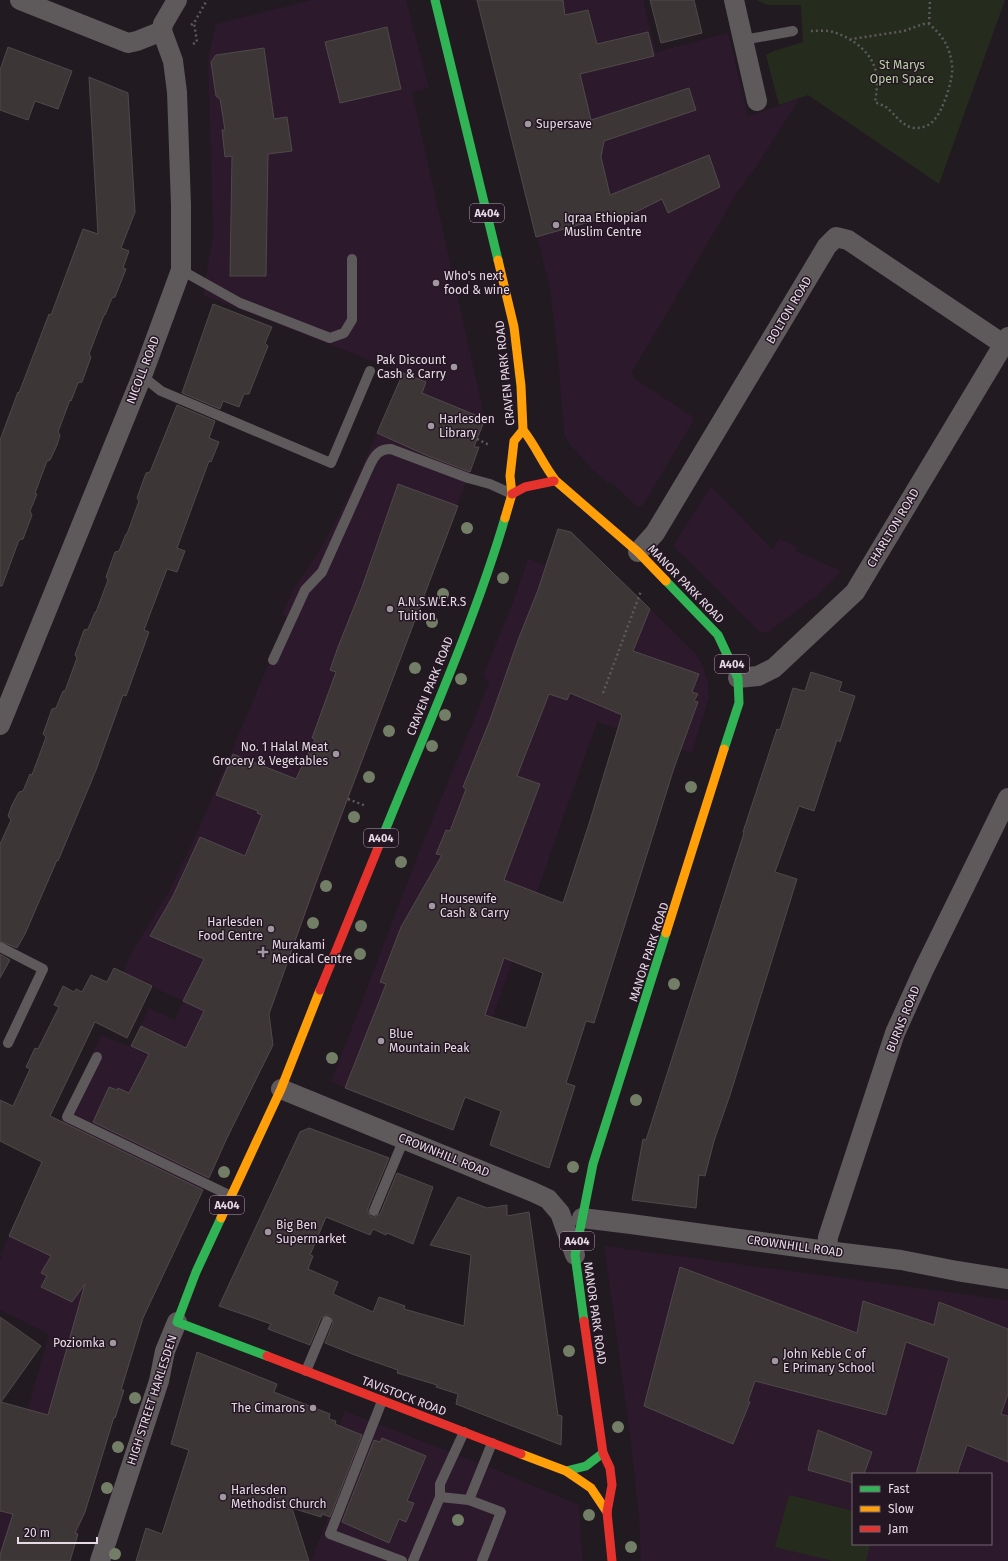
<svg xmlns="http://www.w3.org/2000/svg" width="1008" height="1561" font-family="'Fira Sans',sans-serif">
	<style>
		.built { fill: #2c192b; fill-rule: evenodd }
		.green { fill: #252c1e }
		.building { fill: #3d3637; stroke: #504949; fill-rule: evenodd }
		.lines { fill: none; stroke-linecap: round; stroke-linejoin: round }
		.path { stroke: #5e595c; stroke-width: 2.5; stroke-dasharray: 2 3; stroke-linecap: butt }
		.lane { stroke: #5e595b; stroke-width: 10 }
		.street { stroke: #5e595b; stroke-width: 20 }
		.fast { stroke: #30b455; stroke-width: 9 }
		.slow { stroke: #ff9f0a; stroke-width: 9 }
		.jam { stroke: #e5322d; stroke-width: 9 }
		.tree { fill: #737e67 }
		.poi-dot { fill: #a197a0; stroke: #251624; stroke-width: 1.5 }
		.labels { text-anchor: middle; stroke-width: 3; stroke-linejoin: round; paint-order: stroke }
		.shield { fill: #251624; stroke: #aca0ab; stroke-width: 1 }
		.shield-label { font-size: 11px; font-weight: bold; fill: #e6dbe5 }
		.park-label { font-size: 12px; fill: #b5d0a1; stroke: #251624 }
		.poi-label { font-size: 12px; fill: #e6dbe5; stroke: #251624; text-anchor: start }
		.street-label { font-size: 12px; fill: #e6dbe5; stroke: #251624 }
	</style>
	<rect width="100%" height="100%" fill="#221a21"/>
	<g class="built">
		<path d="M 312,0 L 406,0 L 429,88 L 412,92 L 485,419 L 475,447 L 479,447 L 269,1013 L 245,1101 L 144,1314 L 122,1389 L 124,1390 L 115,1418 L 113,1417 L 70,1561 L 0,1561 L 0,1508 L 49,1334 L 0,1310 L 0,1261 L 2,1256 L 0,1255 L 101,1035 L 131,1047 L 149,1008 L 175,1020 L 183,1001 L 123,973 L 132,952 L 168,893 L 196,835 L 288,618 L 282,615 L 293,590 L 318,553 L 338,517 L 356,481 L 403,373 L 203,295 L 213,235 L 208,59 L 216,24 Z"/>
		<path d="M 477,0 L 643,0 L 656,52 L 728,33 L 748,116 L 800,98 L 754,170 L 735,196 L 657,330 L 632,371 L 635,379 L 695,418 L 643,505 L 637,507 L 610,481 L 608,483 L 592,469 L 578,454 L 564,436 L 559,370 L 550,289 Z"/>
		<path d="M 711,486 L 772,549 L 779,539 L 798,547 L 796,551 L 841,571 L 815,597 L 767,633 L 760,632 L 673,546 Z"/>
		<path d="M 528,559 L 579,577 L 633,606 L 636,595 L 693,651 L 702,664 L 708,683 L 709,697 L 692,753 L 597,722 L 453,1130 L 331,1082 L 421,847 L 489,683 L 483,675 L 512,605 Z"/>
		<path d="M 604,1246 L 1008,1300 L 1008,1561 L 641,1561 L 639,1519 L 630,1435 ZM 853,1474 L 991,1474 L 991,1544 L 853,1544 Z"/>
		<path d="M 345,1411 L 494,1469 L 579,1505 L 583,1561 L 307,1561 L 312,1559 L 333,1503 L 339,1426 Z"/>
	</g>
	<g class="green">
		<path d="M 758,0 L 1005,0 L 939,184 L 808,95 L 779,105 L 766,55 L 774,51 L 803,42 L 801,5 L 768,5 L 758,1 Z"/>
		<path d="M 789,1495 L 853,1511 L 853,1544 L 870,1544 L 866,1561 L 833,1561 L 775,1547 Z"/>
	</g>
	<g class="building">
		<path d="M 477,0 L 563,0 L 565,15 L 588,10 L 597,44 L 648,32 L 654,56 L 580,74 L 591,120 L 689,88 L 696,110 L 604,141 L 601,157 L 610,195 L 709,155 L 720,187 L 668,213 L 662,199 L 618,221 L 614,215 L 536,237 Z"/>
		<path d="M 650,0 L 694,0 L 702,33 L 661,43 Z"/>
		<path d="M 387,27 L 401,89 L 340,103 L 325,42 Z"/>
		<path d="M 8,47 L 72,71 L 58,109 L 35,101 L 28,120 L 0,110 L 0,70 Z"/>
		<path d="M 264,48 L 274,119 L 287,117 L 292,151 L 268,154 L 266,276 L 230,276 L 232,156 L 225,157 L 222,130 L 225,130 L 220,99 L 216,96 L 211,62 L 216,55 Z"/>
		<path d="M 89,77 L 128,93 L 135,212 L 121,248 L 129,251 L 123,268 L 126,269 L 115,297 L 112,298 L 105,315 L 104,315 L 89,354 L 91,357 L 82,382 L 78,383 L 71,401 L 70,400 L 58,432 L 60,435 L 57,445 L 50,460 L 47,461 L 35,493 L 37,494 L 30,511 L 32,515 L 23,539 L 19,540 L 2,586 L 0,586 L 0,440 L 18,392 L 19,393 L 49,314 L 51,315 L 83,229 L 98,234 Z"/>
		<path d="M 213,304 L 272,327 L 265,343 L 268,346 L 249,394 L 244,394 L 239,407 L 223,401 L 220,409 L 182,393 Z"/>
		<path d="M 403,373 L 426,382 L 422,393 L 485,419 L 474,447 L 479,447 L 470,472 L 428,456 L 377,433 Z"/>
		<path d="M 177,405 L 215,421 L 209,438 L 219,442 L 211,462 L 209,461 L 177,548 L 185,551 L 177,572 L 167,569 L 144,630 L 149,632 L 126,696 L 123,695 L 96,770 L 63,849 L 58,861 L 57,860 L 25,934 L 17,948 L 0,941 L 0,844 L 11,820 L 8,816 L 12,805 L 19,792 L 23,791 L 30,774 L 32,775 L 46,737 L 43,734 L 52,709 L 56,708 L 63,691 L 65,691 L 77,658 L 75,655 L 84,630 L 88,629 L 95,612 L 96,612 L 108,580 L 106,577 L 115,552 L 119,551 L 126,534 L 127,534 L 139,501 L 137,498 L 146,473 L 150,472 Z"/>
		<path d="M 398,484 L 458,506 L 315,885 L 269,1014 L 273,1045 L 226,1140 L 209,1178 L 93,1122 L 109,1087 L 117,1090 L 118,1088 L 129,1093 L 149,1054 L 131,1046 L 141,1026 L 186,1048 L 204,1011 L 183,1001 L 204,959 L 150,936 L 173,896 L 200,837 L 245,856 L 262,815 L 257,813 L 258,811 L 216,795 L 233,754 L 296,779 L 315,739 L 312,738 L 336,672 L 330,670 L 338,647 L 362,587 Z"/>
		<path d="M 558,529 L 571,532 L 650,609 L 633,651 L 699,674 L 692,692 L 698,694 L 694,701 L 698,702 L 674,768 L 594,1023 L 586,1021 L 566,1083 L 575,1086 L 549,1168 L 490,1145 L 501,1111 L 465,1097 L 453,1130 L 345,1088 L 386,984 L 380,982 L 401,927 L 442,855 L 436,854 L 446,830 L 450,831 L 466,789 L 463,787 L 490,720 L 518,640 L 538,590 ZM 570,693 L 622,715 L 589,824 L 563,903 L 504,880 L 540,784 L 517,776 L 549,694 L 567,700 ZM 504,958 L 543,973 L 526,1028 L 485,1015 Z"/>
		<path d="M 811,672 L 842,682 L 839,691 L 855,696 L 840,742 L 837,740 L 814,811 L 799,806 L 775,872 L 797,879 L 730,1095 L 714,1141 L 705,1176 L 699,1175 L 696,1208 L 632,1200 L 643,1139 L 646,1140 L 744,833 L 743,832 L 777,729 L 780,730 L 793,688 L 805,691 Z"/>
		<path d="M 0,954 L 10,960 L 0,978 Z"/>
		<path d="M 114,968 L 152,986 L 127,1038 L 95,1022 L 50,1116 L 203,1190 L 143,1318 L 121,1390 L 124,1390 L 115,1418 L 114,1417 L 85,1512 L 75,1533 L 78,1534 L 70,1561 L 0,1561 L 0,1555 L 13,1514 L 0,1511 L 0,1317 L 41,1346 L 1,1402 L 48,1415 L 85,1284 L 72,1302 L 41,1287 L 47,1276 L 41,1273 L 51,1256 L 9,1236 L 42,1162 L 0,1141 L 0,1100 L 13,1106 L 30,1069 L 26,1067 L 35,1048 L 38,1049 L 59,1007 L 54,1005 L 63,986 L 74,992 L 76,989 L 82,992 L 91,975 L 107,982 Z"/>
		<path d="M 309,1128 L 389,1158 L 368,1208 L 368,1212 L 371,1217 L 375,1217 L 380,1214 L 397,1173 L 433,1187 L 413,1244 L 387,1233 L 386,1235 L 373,1229 L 370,1235 L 326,1217 L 310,1255 L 313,1256 L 308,1269 L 338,1282 L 333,1294 L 373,1312 L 379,1297 L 405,1306 L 404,1309 L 464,1326 L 471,1255 L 430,1245 L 458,1197 L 487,1208 L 507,1205 L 507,1216 L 529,1212 L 558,1415 L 562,1416 L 561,1445 L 456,1404 L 458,1394 L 436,1387 L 437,1385 L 397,1373 L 398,1370 L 355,1355 L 325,1343 L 333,1323 L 332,1317 L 329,1315 L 326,1315 L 321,1318 L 310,1345 L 268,1329 L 271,1324 L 219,1306 L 300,1132 Z"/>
		<path d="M 680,1267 L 857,1333 L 863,1301 L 934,1325 L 939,1302 L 1008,1329 L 1008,1394 L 1001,1414 L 1008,1416 L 1008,1462 L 967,1445 L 957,1474 L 916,1474 L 949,1358 L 906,1342 L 886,1415 L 755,1381 L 748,1401 L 750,1402 L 733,1444 L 644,1406 Z"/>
		<path d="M 197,1352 L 277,1384 L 274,1392 L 330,1414 L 329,1419 L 336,1421 L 335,1424 L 362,1435 L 330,1517 L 322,1514 L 321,1517 L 292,1508 L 309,1561 L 136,1561 L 146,1528 L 162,1534 L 189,1450 L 171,1444 Z"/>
		<path d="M 818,1430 L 872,1452 L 864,1474 L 853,1474 L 853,1483 L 808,1470 Z"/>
		<path d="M 382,1438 L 426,1456 L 407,1501 L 414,1503 L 406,1522 L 399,1519 L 389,1543 L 342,1522 L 374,1440 L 380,1442 Z"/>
	</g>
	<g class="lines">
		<g class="path">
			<path d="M 929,24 L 930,0"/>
			<path d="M 191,25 L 194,23 L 207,0"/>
			<path d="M 811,31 C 818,31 827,30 833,32 C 856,39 878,57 877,83 C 877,89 876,96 875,102 C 879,104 883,105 886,107 C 895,114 903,128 916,128 C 923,128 929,126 934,120 C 943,111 954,78 952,65 C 950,47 943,36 929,24 L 923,24 L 904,31 L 851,39"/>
			<path d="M 193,44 L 197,42 L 194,23"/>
			<path d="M 477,439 L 489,445"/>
			<path d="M 603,693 L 641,591"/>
			<path d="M 348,799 L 366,806"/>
		</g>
		<g class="lane">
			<path d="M 743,40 L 793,31"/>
			<path d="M 181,270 L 240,303 L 330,338 L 344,333 L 352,320 L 352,259"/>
			<path d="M 142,376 L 161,391 L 331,463 L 370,371"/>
			<path d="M 273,660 L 305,590 L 322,572 L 370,465 C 375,455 379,449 391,449 L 468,478 L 490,484 L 512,494"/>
			<path d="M 0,947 L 43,969 L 8,1043"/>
			<path d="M 97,1057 L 67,1117 L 231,1196"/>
			<path d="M 374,1211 L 404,1139"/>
			<path d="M 306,1371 L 327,1321"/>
			<path d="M 382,1401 L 330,1534 L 402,1561"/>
			<path d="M 440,1497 L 469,1500 L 501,1512 L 482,1561"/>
			<path d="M 469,1500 L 492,1443"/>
			<path d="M 413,1561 L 440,1497 L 440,1484 L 464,1432"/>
		</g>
		<g class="street">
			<path d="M 20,0 L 128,43 L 137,41 L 162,31"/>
			<path d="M 734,0 L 757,101"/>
			<path d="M 638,552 L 655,533 L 827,246 L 836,237 L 848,240 L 1003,344"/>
			<path d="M 738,678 L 758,676 L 774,668 L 855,592 L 1008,337"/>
			<path d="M 0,725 L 142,376 L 181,270 L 181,205 L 177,92 L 173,61 L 162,31 L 163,24 L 177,0"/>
			<path d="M 281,1089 L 533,1192 L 548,1199 L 560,1213 L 575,1255"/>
			<path d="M 582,1218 L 631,1224 L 827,1251 L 901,1260 L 957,1271 L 1008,1279"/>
			<path d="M 827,1251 L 828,1237 L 895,1033 L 924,969 L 1008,798"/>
			<path d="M 100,1561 L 159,1381 L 165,1351 L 177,1322"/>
		</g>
		<g class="fast">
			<path d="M 435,0 L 498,260"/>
			<path d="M 666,581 L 718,635 L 738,678 L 739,703 L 724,749"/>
			<path d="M 380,843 C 423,736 472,629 505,518"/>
			<path d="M 221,1218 L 196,1272 L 177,1322 L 267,1356"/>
			<path d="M 584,1321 L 575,1255 L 593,1164 L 666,933"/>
			<path d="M 566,1471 L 586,1466 L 603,1453"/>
		</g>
		<g class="slow">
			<path d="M 498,260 L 514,327 L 521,386 L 523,430 L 514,441 L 510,476 L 512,494 L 505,518"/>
			<path d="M 523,430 C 536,446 543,465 556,481 L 638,552 L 666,581"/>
			<path d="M 666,933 L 724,749"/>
			<path d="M 221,1218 L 281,1089 L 320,990"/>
			<path d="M 521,1454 L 566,1471 L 591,1488 L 607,1512"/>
		</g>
		<g class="jam">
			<path d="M 512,494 L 525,487 L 554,481"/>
			<path d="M 320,990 L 380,843"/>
			<path d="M 584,1321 L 603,1453 L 610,1468 L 612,1485 L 607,1512 L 612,1561"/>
			<path d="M 267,1356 L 521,1454"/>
		</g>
	</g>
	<g class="tree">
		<circle cx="467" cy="528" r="6"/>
		<circle cx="503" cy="578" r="6"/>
		<circle cx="443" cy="594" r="6"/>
		<circle cx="432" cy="622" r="6"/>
		<circle cx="415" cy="668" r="6"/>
		<circle cx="461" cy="679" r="6"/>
		<circle cx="445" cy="715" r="6"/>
		<circle cx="389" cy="731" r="6"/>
		<circle cx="432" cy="746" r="6"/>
		<circle cx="369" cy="777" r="6"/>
		<circle cx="691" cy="787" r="6"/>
		<circle cx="354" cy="817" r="6"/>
		<circle cx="401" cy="862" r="6"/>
		<circle cx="326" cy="886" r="6"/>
		<circle cx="313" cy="923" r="6"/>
		<circle cx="361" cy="926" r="6"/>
		<circle cx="360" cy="954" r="6"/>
		<circle cx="674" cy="984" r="6"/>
		<circle cx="332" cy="1058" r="6"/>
		<circle cx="636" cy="1100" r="6"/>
		<circle cx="573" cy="1167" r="6"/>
		<circle cx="224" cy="1172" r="6"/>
		<circle cx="569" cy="1351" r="6"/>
		<circle cx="135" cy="1398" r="6"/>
		<circle cx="618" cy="1427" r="6"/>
		<circle cx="118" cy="1447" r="6"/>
		<circle cx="107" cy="1488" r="6"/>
		<circle cx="589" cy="1515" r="6"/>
		<circle cx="458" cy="1520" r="6"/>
		<circle cx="631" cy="1547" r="6"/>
		<circle cx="115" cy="1554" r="6"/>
	</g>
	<g class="poi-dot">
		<circle cx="528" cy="124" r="4"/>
		<circle cx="556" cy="225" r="4"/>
		<circle cx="436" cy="283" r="4"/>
		<circle cx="454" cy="367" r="4"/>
		<circle cx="431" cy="426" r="4"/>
		<circle cx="390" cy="609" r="4"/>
		<circle cx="336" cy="754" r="4"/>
		<circle cx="432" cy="906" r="4"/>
		<circle cx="271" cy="929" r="4"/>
		<path d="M261 946h4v4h4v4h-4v4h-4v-4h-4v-4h4z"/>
		<circle cx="381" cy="1041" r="4"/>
		<circle cx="268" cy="1232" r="4"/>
		<circle cx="113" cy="1343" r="4"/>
		<circle cx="775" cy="1361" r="4"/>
		<circle cx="313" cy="1408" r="4"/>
		<circle cx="223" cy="1497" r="4"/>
	</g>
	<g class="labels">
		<g class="shield">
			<rect x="470" y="204" width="34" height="18" rx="3"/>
			<rect x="715" y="655" width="34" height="18" rx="3"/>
			<rect x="364" y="829" width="34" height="18" rx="3"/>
			<rect x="210" y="1196" width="34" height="18" rx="3"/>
			<rect x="560" y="1232" width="34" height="18" rx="3"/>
		</g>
		<g class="shield-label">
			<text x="487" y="217">A404</text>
			<text x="732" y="668">A404</text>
			<text x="381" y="842">A404</text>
			<text x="227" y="1209">A404</text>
			<text x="577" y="1245">A404</text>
		</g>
		<g class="park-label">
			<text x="902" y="69">St Marys<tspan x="902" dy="14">Open Space</tspan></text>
		</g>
		<g class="poi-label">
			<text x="536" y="128">Supersave</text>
			<text x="564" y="222">Iqraa Ethiopian<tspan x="564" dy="14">Muslim Centre</tspan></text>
			<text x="444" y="280">Who's next<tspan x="444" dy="14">food &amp; wine</tspan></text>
			<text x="446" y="364" text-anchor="end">Pak Discount<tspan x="446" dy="14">Cash &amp; Carry</tspan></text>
			<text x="439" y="423">Harlesden<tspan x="439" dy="14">Library</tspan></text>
			<text x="398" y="606">A.N.S.W.E.R.S<tspan x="398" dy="14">Tuition</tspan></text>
			<text x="328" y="751" text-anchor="end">No. 1 Halal Meat<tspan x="328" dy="14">Grocery &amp; Vegetables</tspan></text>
			<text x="440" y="903">Housewife<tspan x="440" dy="14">Cash &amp; Carry</tspan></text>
			<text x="263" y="926" text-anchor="end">Harlesden<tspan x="263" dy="14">Food Centre</tspan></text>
			<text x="272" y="949">Murakami<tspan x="272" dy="14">Medical Centre</tspan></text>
			<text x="389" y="1038">Blue<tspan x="389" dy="14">Mountain Peak</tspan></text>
			<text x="276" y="1229">Big Ben<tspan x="276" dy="14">Supermarket</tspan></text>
			<text x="105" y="1347" text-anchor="end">Poziomka</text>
			<text x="783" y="1358">John Keble C of<tspan x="783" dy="14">E Primary School</tspan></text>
			<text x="305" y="1412" text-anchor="end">The Cimarons</text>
			<text x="231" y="1494">Harlesden<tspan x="231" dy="14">Methodist Church</tspan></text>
		</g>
		<g class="street-label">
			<text transform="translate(789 310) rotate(-59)" y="4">BOLTON ROAD</text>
			<text transform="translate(143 370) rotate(-69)" y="4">NICOLL ROAD</text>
			<text transform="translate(505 373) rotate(-96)" y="4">CRAVEN PARK ROAD</text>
			<text transform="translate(893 528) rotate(-59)" y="4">CHARLTON ROAD</text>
			<text transform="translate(686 584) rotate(46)" y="4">MANOR PARK ROAD</text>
			<text transform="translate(430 686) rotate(-68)" y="4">CRAVEN PARK ROAD</text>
			<text transform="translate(649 952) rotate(-72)" y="4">MANOR PARK ROAD</text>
			<text transform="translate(903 1019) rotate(-68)" y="4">BURNS ROAD</text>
			<text transform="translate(444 1155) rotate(22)" y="4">CROWNHILL ROAD</text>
			<text transform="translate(795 1246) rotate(8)" y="4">CROWNHILL ROAD</text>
			<text transform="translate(595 1313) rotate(82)" y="4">MANOR PARK ROAD</text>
			<text transform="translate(404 1396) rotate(21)" y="4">TAVISTOCK ROAD</text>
			<text transform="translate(152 1400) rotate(-72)" y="4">HIGH STREET HARLESDEN</text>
		</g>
	</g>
	<rect x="852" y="1473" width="140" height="72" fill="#251624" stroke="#726571"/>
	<rect x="860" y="1486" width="20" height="6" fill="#30b455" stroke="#726571"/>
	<text x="888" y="1493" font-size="12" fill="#e6dbe5">Fast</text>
	<rect x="860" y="1506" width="20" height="6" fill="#ff9f0a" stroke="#726571"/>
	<text x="888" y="1513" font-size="12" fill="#e6dbe5">Slow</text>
	<rect x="860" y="1526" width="20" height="6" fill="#e5322d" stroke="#726571"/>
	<text x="888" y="1533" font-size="12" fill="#e6dbe5">Jam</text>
	<path d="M18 1537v6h79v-6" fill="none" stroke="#e6dbe5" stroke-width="2"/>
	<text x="24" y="1537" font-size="12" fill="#e6dbe5" stroke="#251624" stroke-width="3" paint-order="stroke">20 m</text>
</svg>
